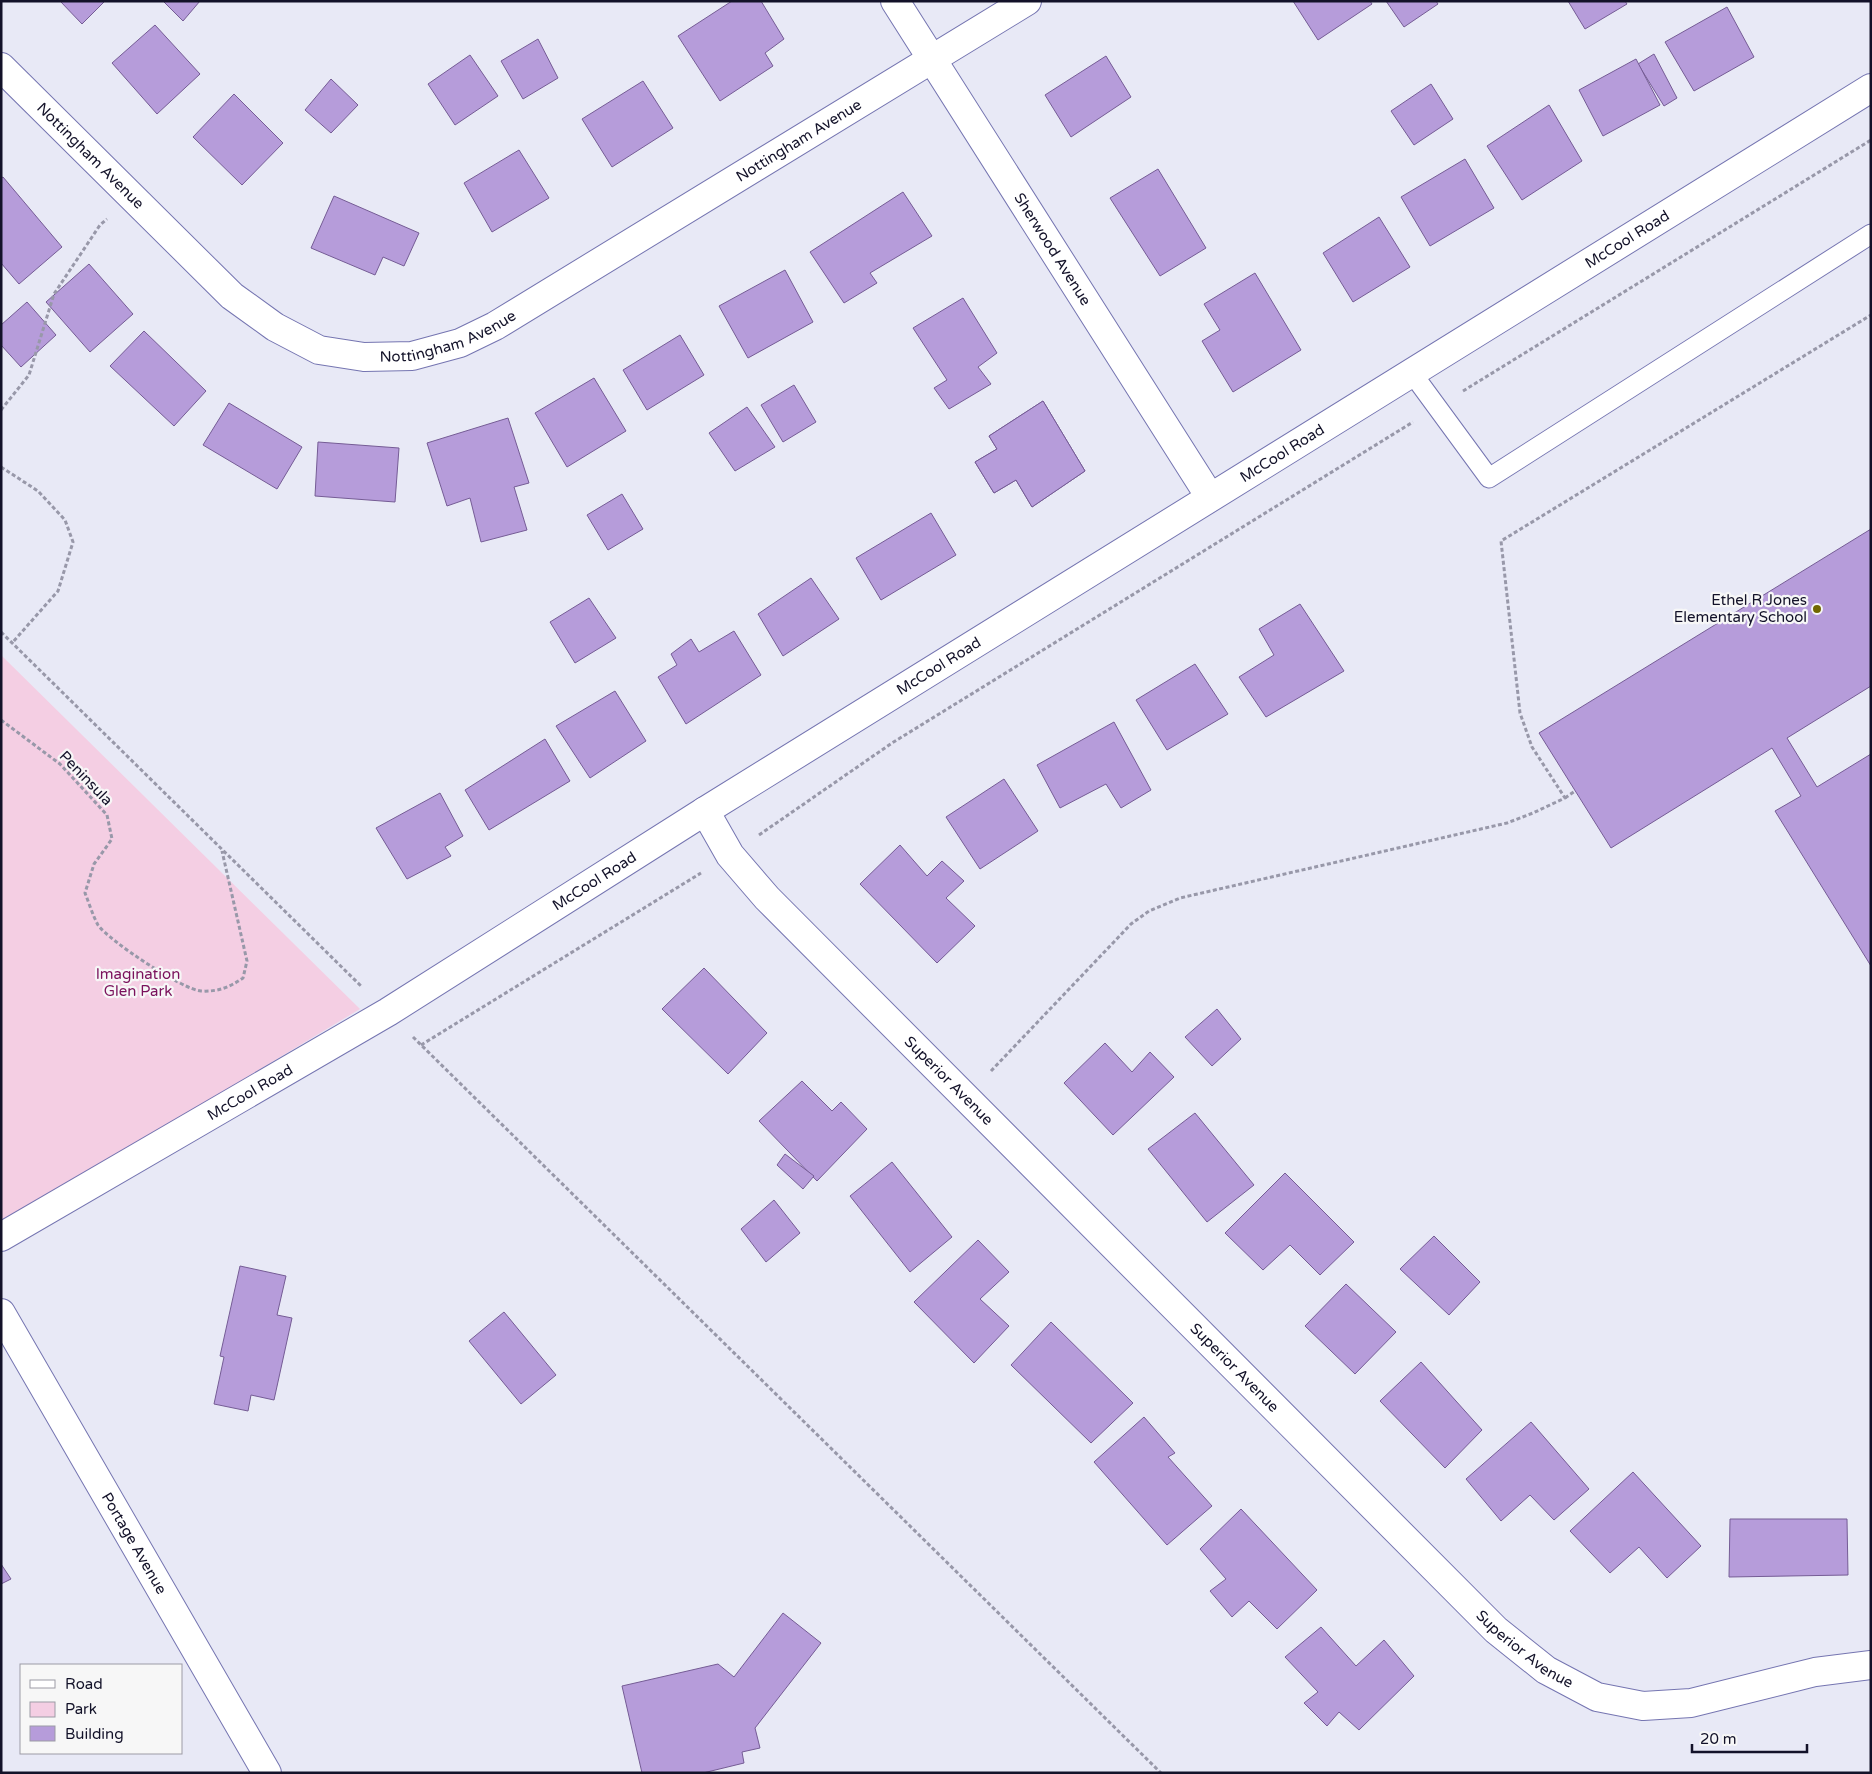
<svg xmlns="http://www.w3.org/2000/svg" width="1872" height="1774" font-family="'Varela Round',sans-serif">
	<style>
		.green { fill: #f4cee3 }
		.building { fill: #b69cda; stroke: #755c95 }
		.lines { fill: none; stroke-linecap: round; stroke-linejoin: round }
		.lane-casing { stroke: #7575b1; stroke-width: 21 }
		.street-casing { stroke: #7575b1; stroke-width: 30 }
		.secondary-casing { stroke: #7575b1; stroke-width: 30 }
		.path { stroke: #9898a9; stroke-width: 3; stroke-dasharray: 4 2.5; stroke-linecap: butt }
		.lane { stroke: #fff; stroke-width: 19 }
		.street { stroke: #fff; stroke-width: 28 }
		.secondary { stroke: #fff; stroke-width: 28 }
		.poi-dot { fill: #716700; stroke: #f7f7f7; stroke-width: 2 }
		.labels { text-anchor: middle; stroke-width: 4.5; stroke-linejoin: round; paint-order: stroke }
		.street-label { font-size: 15px; fill: #131229; stroke: #f7f7f7 }
		.poi-label { font-size: 15px; fill: #131229; stroke: #f7f7f7; text-anchor: end }
		.park-label { font-size: 15px; fill: #7a115c; stroke: #f7f7f7 }
	</style>
	<rect width="100%" height="100%" fill="#e8e9f6"/>
	<path class="green" d="M 1,655 L 360,1009 L 1,1225 Z"/>
	<g class="building">
		<path d="M 60,1 L 105,1 L 82,24 Z"/>
		<path d="M 163,1 L 200,1 L 183,21 Z"/>
		<path d="M 732,1 L 761,1 L 784,39 L 765,53 L 773,66 L 720,101 L 678,36 Z"/>
		<path d="M 1293,1 L 1370,1 L 1372,4 L 1318,40 Z"/>
		<path d="M 1386,1 L 1436,1 L 1438,4 L 1404,27 Z"/>
		<path d="M 1568,1 L 1625,1 L 1627,4 L 1585,29 Z"/>
		<path d="M 1727,7 L 1754,57 L 1694,91 L 1665,42 Z"/>
		<path d="M 155,25 L 200,74 L 157,114 L 112,63 Z"/>
		<path d="M 538,39 L 558,78 L 523,99 L 501,61 Z"/>
		<path d="M 1654,54 L 1677,98 L 1664,106 L 1638,64 Z"/>
		<path d="M 470,55 L 498,96 L 455,125 L 428,84 Z"/>
		<path d="M 1106,56 L 1131,97 L 1071,137 L 1045,95 Z"/>
		<path d="M 1636,59 L 1660,105 L 1603,136 L 1579,90 Z"/>
		<path d="M 331,79 L 358,105 L 331,133 L 305,110 Z"/>
		<path d="M 643,81 L 673,128 L 612,167 L 582,119 Z"/>
		<path d="M 1431,84 L 1453,119 L 1414,145 L 1391,111 Z"/>
		<path d="M 234,94 L 283,143 L 242,185 L 193,137 Z"/>
		<path d="M 1549,105 L 1582,161 L 1522,200 L 1487,146 Z"/>
		<path d="M 519,150 L 549,198 L 492,232 L 464,183 Z"/>
		<path d="M 1465,159 L 1494,208 L 1430,246 L 1401,197 Z"/>
		<path d="M 1158,169 L 1206,248 L 1160,276 L 1110,198 Z"/>
		<path d="M 3,177 L 62,247 L 19,284 L 1,263 L 1,178 Z"/>
		<path d="M 903,192 L 932,236 L 870,273 L 877,283 L 844,303 L 810,252 Z"/>
		<path d="M 334,196 L 419,233 L 404,266 L 383,257 L 375,275 L 311,248 Z"/>
		<path d="M 1379,217 L 1410,267 L 1353,302 L 1323,253 Z"/>
		<path d="M 89,264 L 133,314 L 90,352 L 46,302 Z"/>
		<path d="M 785,270 L 813,322 L 748,358 L 719,306 Z"/>
		<path d="M 1255,273 L 1301,350 L 1233,392 L 1202,341 L 1220,330 L 1204,304 Z"/>
		<path d="M 963,298 L 997,353 L 978,367 L 991,384 L 949,409 L 934,388 L 947,380 L 913,328 Z"/>
		<path d="M 27,302 L 56,335 L 21,367 L 1,345 L 1,325 Z"/>
		<path d="M 144,331 L 206,391 L 174,426 L 110,366 Z"/>
		<path d="M 680,335 L 704,375 L 647,410 L 623,370 Z"/>
		<path d="M 594,378 L 626,431 L 567,467 L 535,413 Z"/>
		<path d="M 794,385 L 816,422 L 783,442 L 761,405 Z"/>
		<path d="M 1043,401 L 1085,471 L 1032,507 L 1016,480 L 994,493 L 975,462 L 997,449 L 989,436 Z"/>
		<path d="M 1043,401 L 1085,471 L 1032,507 L 1016,480 L 994,493 L 975,462 L 997,449 L 989,436 Z"/>
		<path d="M 229,403 L 302,447 L 277,489 L 203,445 Z"/>
		<path d="M 747,407 L 775,447 L 735,471 L 709,433 Z"/>
		<path d="M 508,418 L 529,483 L 514,487 L 527,530 L 481,542 L 470,498 L 447,506 L 427,443 Z"/>
		<path d="M 318,442 L 399,448 L 395,502 L 315,496 Z"/>
		<path d="M 622,494 L 643,529 L 608,550 L 587,515 Z"/>
		<path d="M 931,513 L 956,555 L 881,600 L 856,558 Z"/>
		<path d="M 1871,529 L 1871,686 L 1787,738 L 1817,787 L 1871,754 L 1871,966 L 1775,811 L 1801,796 L 1772,748 L 1611,848 L 1539,733 Z"/>
		<path d="M 811,578 L 839,619 L 783,656 L 758,614 Z"/>
		<path d="M 589,598 L 616,638 L 575,663 L 550,622 Z"/>
		<path d="M 1300,604 L 1344,671 L 1266,717 L 1239,677 L 1274,655 L 1259,629 Z"/>
		<path d="M 734,631 L 761,675 L 686,724 L 658,677 L 677,665 L 671,654 L 691,639 L 699,652 Z"/>
		<path d="M 1195,664 L 1228,714 L 1167,750 L 1136,700 Z"/>
		<path d="M 615,691 L 646,741 L 590,778 L 556,726 Z"/>
		<path d="M 1114,722 L 1151,790 L 1121,808 L 1106,784 L 1060,808 L 1037,765 Z"/>
		<path d="M 545,739 L 570,781 L 489,830 L 465,790 Z"/>
		<path d="M 1004,779 L 1038,831 L 980,869 L 946,817 Z"/>
		<path d="M 440,793 L 463,836 L 445,847 L 451,856 L 407,879 L 376,828 Z"/>
		<path d="M 900,845 L 927,876 L 942,861 L 964,881 L 946,898 L 975,926 L 937,963 L 860,884 Z"/>
		<path d="M 704,968 L 767,1033 L 728,1074 L 662,1009 Z"/>
		<path d="M 1217,1009 L 1241,1039 L 1212,1066 L 1185,1037 Z"/>
		<path d="M 1105,1043 L 1132,1072 L 1150,1052 L 1174,1077 L 1113,1135 L 1064,1083 Z"/>
		<path d="M 802,1081 L 832,1111 L 841,1102 L 867,1129 L 817,1181 L 759,1121 Z"/>
		<path d="M 1195,1113 L 1254,1185 L 1207,1222 L 1148,1149 Z"/>
		<path d="M 785,1154 L 814,1176 L 803,1189 L 777,1165 Z"/>
		<path d="M 892,1162 L 952,1237 L 910,1272 L 850,1196 Z"/>
		<path d="M 1285,1173 L 1354,1242 L 1320,1275 L 1290,1245 L 1263,1270 L 1225,1233 Z"/>
		<path d="M 774,1200 L 800,1233 L 766,1262 L 741,1229 Z"/>
		<path d="M 1434,1236 L 1480,1282 L 1449,1315 L 1400,1269 Z"/>
		<path d="M 978,1240 L 1009,1272 L 980,1299 L 1009,1326 L 974,1363 L 914,1302 Z"/>
		<path d="M 240,1266 L 286,1276 L 277,1315 L 292,1318 L 274,1400 L 251,1395 L 248,1411 L 214,1404 L 224,1357 L 220,1356 Z"/>
		<path d="M 1346,1284 L 1396,1332 L 1355,1374 L 1305,1326 Z"/>
		<path d="M 504,1312 L 556,1375 L 521,1404 L 469,1341 Z"/>
		<path d="M 1051,1322 L 1133,1403 L 1091,1443 L 1011,1365 Z"/>
		<path d="M 1421,1362 L 1482,1430 L 1445,1468 L 1380,1401 Z"/>
		<path d="M 1144,1417 L 1175,1453 L 1168,1457 L 1212,1506 L 1167,1545 L 1094,1462 Z"/>
		<path d="M 1531,1422 L 1589,1489 L 1554,1520 L 1530,1495 L 1501,1521 L 1466,1479 Z"/>
		<path d="M 1633,1472 L 1701,1546 L 1667,1578 L 1639,1547 L 1610,1573 L 1570,1531 Z"/>
		<path d="M 1241,1509 L 1317,1590 L 1277,1629 L 1249,1601 L 1232,1617 L 1210,1591 L 1226,1579 L 1200,1549 Z"/>
		<path d="M 1730,1519 L 1847,1519 L 1848,1575 L 1729,1577 Z"/>
		<path d="M 1,1564 L 11,1579 L 1,1584 Z"/>
		<path d="M 783,1613 L 821,1643 L 755,1728 L 760,1748 L 742,1752 L 744,1763 L 703,1773 L 642,1773 L 622,1686 L 718,1664 L 734,1677 Z"/>
		<path d="M 1321,1627 L 1356,1666 L 1384,1640 L 1414,1676 L 1359,1730 L 1339,1712 L 1327,1726 L 1304,1703 L 1318,1692 L 1285,1657 Z"/>
	</g>
	<g class="lines">
		<defs>
			<path id="lane" d="M 1412,373 L 1489,478 L 1871,234"/>
			<g id="street">
				<path id="s1" d="M 895,1 L 1210,497"/>
				<path id="s2" d="M 1,67 L 232,296 L 275,327 L 319,350 L 364,357 L 412,356 L 460,343 L 495,326 L 1027,1"/>
				<path id="s3" d="M 705,811 L 730,855 L 767,898 L 1496,1630 L 1546,1670 L 1597,1697 L 1643,1706 L 1691,1703 L 1815,1672 L 1871,1665"/>
			</g>
			<g id="secondary">
				<path id="s4" d="M 1,1237 L 388,1012 L 705,811 L 1871,88"/>
				<path id="s5" d="M 1,1313 L 267,1773"/>
			</g>
		</defs>
		<use href="#lane" class="lane-casing"/>
		<use href="#street" class="street-casing"/>
		<use href="#secondary" class="secondary-casing"/>
		<g class="path">
			<path d="M 1463,391 L 1871,140"/>
			<path d="M 1,410 L 29,375 L 54,294 L 100,225 L 107,219"/>
			<path d="M 1,467 L 38,491 L 65,520 L 73,542 L 58,591 L 12,643"/>
			<path d="M 1,632 L 362,987"/>
			<path d="M 1,720 L 60,764 L 107,815 L 112,839 L 94,864 L 85,893 C 89,903 93,916 98,925 C 108,940 183,990 201,991 C 218,992 230,987 243,978 L 247,961 L 222,851"/>
			<path d="M 1565,798 L 1575,791"/>
			<path d="M 759,835 L 892,743 L 1413,422"/>
			<path d="M 413,1037 L 1161,1773"/>
			<path d="M 421,1045 L 701,873"/>
			<path d="M 991,1071 L 1131,924 L 1149,911 L 1180,898 L 1507,823 L 1533,813 L 1565,798 L 1532,747 L 1520,713 L 1501,541 L 1871,315"/>
		</g>
		<use href="#lane" class="lane"/>
		<use href="#street" class="street"/>
		<use href="#secondary" class="secondary"/>
	</g>
	<circle class="poi-dot" cx="1817" cy="609" r="5"/>
	<g class="labels">
		<g class="street-label">
			<text dy="5" stroke="none"><textPath href="#s2" startOffset="966">Nottingham Avenue</textPath></text>
			<text dy="5" stroke="none"><textPath href="#s2" startOffset="126">Nottingham Avenue</textPath></text>
			<text dy="5" stroke="none"><textPath href="#s4" startOffset="1908">McCool Road</textPath></text>
			<text dy="5" stroke="none"><textPath href="#s1" startOffset="294">Sherwood Avenue</textPath></text>
			<text dy="5" stroke="none"><textPath href="#s2" startOffset="561">Nottingham Avenue</textPath></text>
			<text dy="5" stroke="none"><textPath href="#s4" startOffset="1502">McCool Road</textPath></text>
			<text dy="5" stroke="none"><textPath href="#s4" startOffset="1098">McCool Road</textPath></text>
			<text transform="translate(86 778) rotate(46)" y="5">Peninsula</text>
			<text dy="5" stroke="none"><textPath href="#s4" startOffset="692">McCool Road</textPath></text>
			<text dy="5" stroke="none"><textPath href="#s3" startOffset="365">Superior Avenue</textPath></text>
			<text dy="5" stroke="none"><textPath href="#s4" startOffset="288">McCool Road</textPath></text>
			<text dy="5" stroke="none"><textPath href="#s3" startOffset="770">Superior Avenue</textPath></text>
			<text dy="5" stroke="none"><textPath href="#s5" startOffset="266">Portage Avenue</textPath></text>
			<text dy="5" stroke="none"><textPath href="#s3" startOffset="1175">Superior Avenue</textPath></text>
		</g>
		<g class="poi-label">
			<text x="1807" y="605">Ethel R Jones<tspan x="1807" dy="17">Elementary School</tspan></text>
		</g>
		<g class="park-label">
			<text x="138" y="979">Imagination<tspan x="138" dy="17">Glen Park</tspan></text>
		</g>
	</g>
	<rect width="1872" height="1774" fill="none" stroke="#131229" stroke-width="5"/>
	<rect x="20" y="1664" width="162" height="90" fill="#f7f7f7" stroke="#9c9ba5"/>
	<rect x="30" y="1680" width="25" height="8" fill="#ffffff" stroke="#9c9ba5"/>
	<text x="65" y="1689" font-size="15" fill="#131229">Road</text>
	<rect x="30" y="1702" width="25" height="15" fill="#f4cee3" stroke="#9c9ba5"/>
	<text x="65" y="1714" font-size="15" fill="#131229">Park</text>
	<rect x="30" y="1726" width="25" height="15" fill="#b69cda" stroke="#9c9ba5"/>
	<text x="65" y="1739" font-size="15" fill="#131229">Building</text>
	<path d="M1692 1744v8h115v-8" fill="none" stroke="#131229" stroke-width="2.5"/>
	<text x="1700" y="1744" font-size="15" fill="#131229" stroke="#f7f7f7" stroke-width="4" paint-order="stroke">20 m</text>
</svg>
